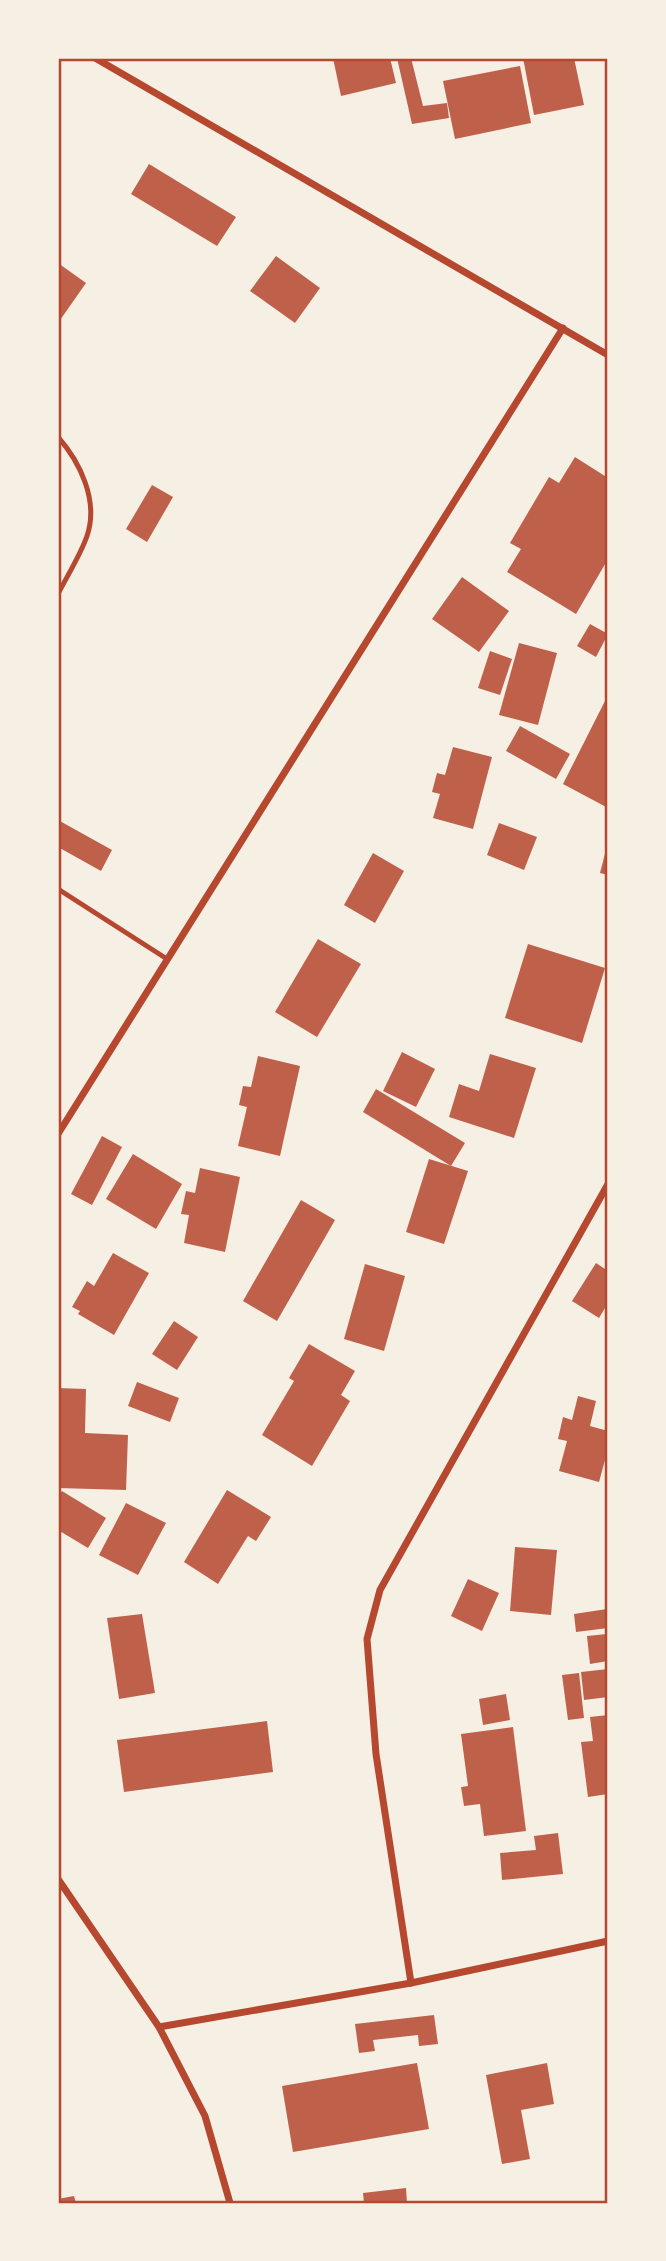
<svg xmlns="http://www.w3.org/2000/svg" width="666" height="2261" font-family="'Source Sans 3',sans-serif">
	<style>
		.building { fill: #bf614a }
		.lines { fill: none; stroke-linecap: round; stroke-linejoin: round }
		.service { stroke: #b5482f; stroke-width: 5 }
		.minor { stroke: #b5482f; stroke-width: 7 }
		.neatline { fill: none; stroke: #b5482f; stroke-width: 2.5 }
	</style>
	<rect width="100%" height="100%" fill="#f6efe4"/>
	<g class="building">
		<path d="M 333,58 L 390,58 L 396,83 L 341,96 Z"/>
		<path d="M 397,58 L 411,58 L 423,106 L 447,103 L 449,118 L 412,124 Z"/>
		<path d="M 523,58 L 574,58 L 584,105 L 534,115 Z"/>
		<path d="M 520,66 L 531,123 L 455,139 L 443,81 Z"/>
		<path d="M 149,164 L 236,217 L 217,246 L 131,194 Z"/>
		<path d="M 276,256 L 320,288 L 295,323 L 250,291 Z"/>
		<path d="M 58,263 L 86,283 L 58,323 Z"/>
		<path d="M 575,457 L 608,478 L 608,559 L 576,614 L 507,572 L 521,549 L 510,543 L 549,477 L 559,483 Z"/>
		<path d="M 152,485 L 173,497 L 147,542 L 126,529 Z"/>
		<path d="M 462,577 L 509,611 L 479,652 L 432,619 Z"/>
		<path d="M 590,624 L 608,634 L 596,657 L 577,646 Z"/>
		<path d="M 519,643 L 557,653 L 538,725 L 499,715 Z"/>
		<path d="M 490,651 L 512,659 L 500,695 L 478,688 Z"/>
		<path d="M 608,695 L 608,808 L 563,784 Z"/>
		<path d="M 520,726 L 570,754 L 556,779 L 506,751 Z"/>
		<path d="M 453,747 L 492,757 L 473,829 L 433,818 L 440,794 L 432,792 L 437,773 L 445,775 Z"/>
		<path d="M 58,820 L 112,850 L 101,871 L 58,847 Z"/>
		<path d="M 499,823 L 537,837 L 524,870 L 487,855 Z"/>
		<path d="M 607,846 L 608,846 L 608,875 L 600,873 Z"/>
		<path d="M 373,853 L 404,871 L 375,923 L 344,905 Z"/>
		<path d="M 318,939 L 361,964 L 317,1037 L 275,1012 Z"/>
		<path d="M 528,944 L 605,968 L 582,1043 L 505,1018 Z"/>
		<path d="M 402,1052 L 435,1069 L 416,1107 L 383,1091 Z"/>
		<path d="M 490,1054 L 536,1068 L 514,1138 L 449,1117 L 459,1084 L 479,1091 Z"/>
		<path d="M 258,1056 L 300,1066 L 280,1156 L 238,1146 L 247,1107 L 239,1105 L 243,1086 L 251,1087 Z"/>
		<path d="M 376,1089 L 465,1143 L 451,1166 L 363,1112 Z"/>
		<path d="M 102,1136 L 122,1147 L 92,1205 L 71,1194 Z"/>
		<path d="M 133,1154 L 182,1184 L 156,1229 L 106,1199 Z"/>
		<path d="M 429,1159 L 468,1171 L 444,1244 L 406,1232 Z"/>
		<path d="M 200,1168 L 240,1177 L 225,1252 L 184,1243 L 189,1215 L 181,1214 L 186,1191 L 195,1193 Z"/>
		<path d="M 301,1200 L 335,1220 L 277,1321 L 243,1301 Z"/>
		<path d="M 113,1253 L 149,1273 L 114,1335 L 78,1314 L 80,1311 L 72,1307 L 87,1281 L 94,1286 Z"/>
		<path d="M 596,1263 L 608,1271 L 608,1303 L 599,1318 L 572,1301 Z"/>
		<path d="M 365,1264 L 405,1276 L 384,1351 L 344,1339 Z"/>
		<path d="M 174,1321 L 198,1337 L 177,1370 L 152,1354 Z"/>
		<path d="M 309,1344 L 355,1371 L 341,1395 L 350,1401 L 312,1466 L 262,1435 L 294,1381 L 289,1378 Z"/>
		<path d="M 137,1382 L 179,1398 L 170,1422 L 128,1406 Z"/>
		<path d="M 58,1388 L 86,1389 L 85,1433 L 128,1435 L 126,1490 L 58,1488 Z"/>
		<path d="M 578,1396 L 596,1401 L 590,1426 L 608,1431 L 608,1449 L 599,1482 L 559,1471 L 567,1441 L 558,1439 L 563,1417 L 572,1420 Z"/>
		<path d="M 227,1490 L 271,1517 L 256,1541 L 248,1536 L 218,1584 L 184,1562 Z"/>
		<path d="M 62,1491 L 106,1518 L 88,1548 L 58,1530 L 58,1497 Z"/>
		<path d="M 126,1503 L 166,1523 L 138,1575 L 99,1555 Z"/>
		<path d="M 515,1547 L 557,1550 L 551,1615 L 510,1611 Z"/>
		<path d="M 468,1579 L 499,1593 L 482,1631 L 451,1616 Z"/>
		<path d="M 607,1609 L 608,1628 L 576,1632 L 574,1614 Z"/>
		<path d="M 142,1614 L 155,1693 L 119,1699 L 107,1618 Z"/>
		<path d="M 607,1634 L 608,1661 L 590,1664 L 587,1636 Z"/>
		<path d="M 608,1669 L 608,1697 L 584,1700 L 581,1672 Z"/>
		<path d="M 579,1673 L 584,1718 L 568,1720 L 562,1675 Z"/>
		<path d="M 506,1694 L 510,1720 L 483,1725 L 479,1699 Z"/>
		<path d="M 608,1715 L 608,1794 L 588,1797 L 581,1742 L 593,1741 L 590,1717 Z"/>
		<path d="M 267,1721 L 273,1772 L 124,1792 L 117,1740 Z"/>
		<path d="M 513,1727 L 526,1831 L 484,1836 L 480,1804 L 464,1806 L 461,1787 L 468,1786 L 461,1734 Z"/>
		<path d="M 558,1833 L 563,1874 L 502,1880 L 500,1853 L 536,1850 L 534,1836 Z"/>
		<path d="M 434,2015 L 438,2044 L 419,2046 L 418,2035 L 373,2040 L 375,2051 L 359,2053 L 355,2024 Z"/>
		<path d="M 417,2063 L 429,2129 L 293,2152 L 282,2086 Z"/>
		<path d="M 547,2063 L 554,2104 L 521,2110 L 530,2159 L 502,2164 L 486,2075 Z"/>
		<path d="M 406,2188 L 407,2203 L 364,2203 L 363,2193 Z"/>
		<path d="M 74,2196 L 76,2203 L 58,2203 L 58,2199 Z"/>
	</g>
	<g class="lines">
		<g class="service">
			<path d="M 58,437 C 80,462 99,501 87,536 C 80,556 67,576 58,594"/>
			<path d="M 58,889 L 167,959"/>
		</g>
		<g class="minor">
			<path d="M 95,58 L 608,355"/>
			<path d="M 58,1134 L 563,328"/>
			<path d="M 58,1879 L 159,2027 L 205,2116 L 230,2203"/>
			<path d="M 411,1983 L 376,1754 L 367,1639 L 380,1590 L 608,1184"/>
			<path d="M 159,2027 L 411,1983 L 608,1941"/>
		</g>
	</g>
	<rect width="666" height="2261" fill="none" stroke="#f6efe4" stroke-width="119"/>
	<rect x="60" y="60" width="546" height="2142" class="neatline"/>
</svg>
